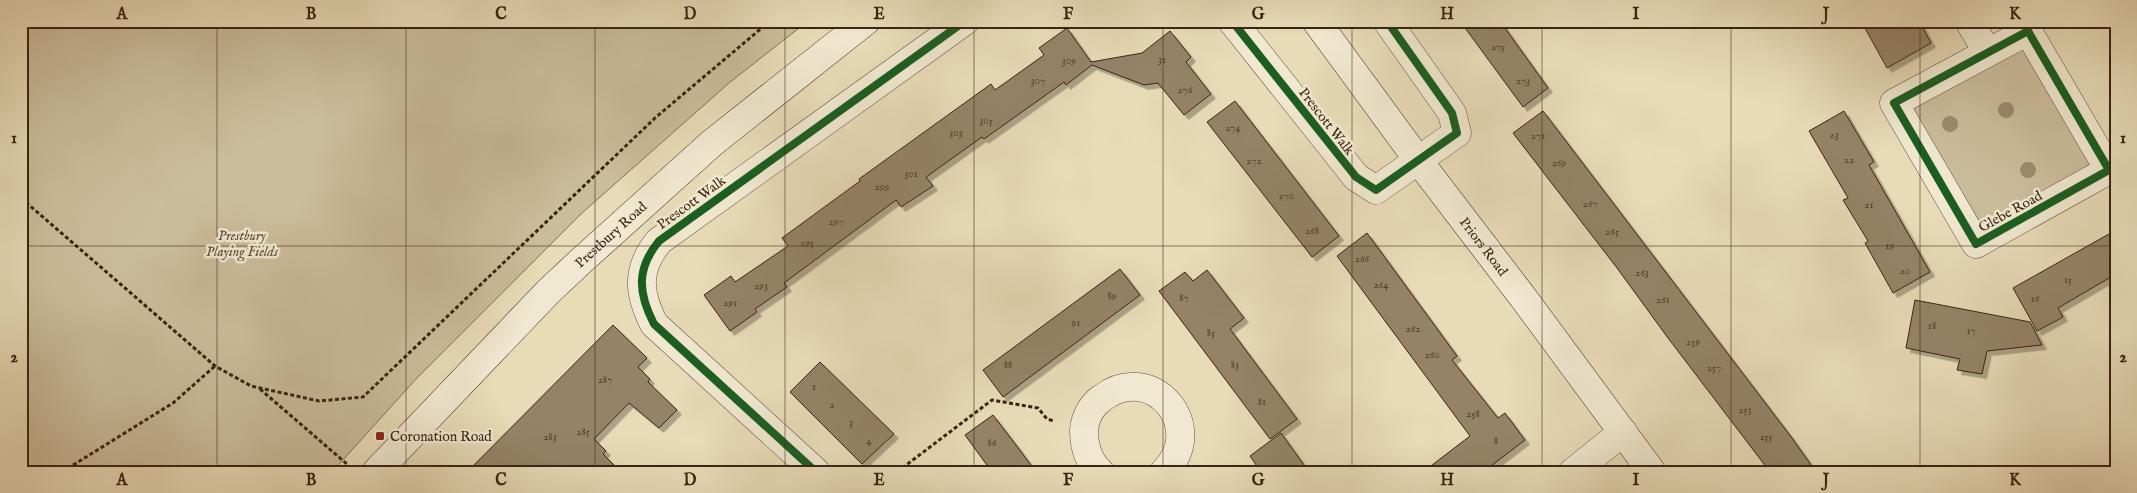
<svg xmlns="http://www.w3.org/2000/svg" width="2137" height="493" font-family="'IM FELL English',serif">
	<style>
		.green { fill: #cbbc9b; stroke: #837057 }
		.building { fill: #958368; stroke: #3b2313; filter: url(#shadow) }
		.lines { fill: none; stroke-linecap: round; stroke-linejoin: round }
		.street-casing { stroke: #66513c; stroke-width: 29 }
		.secondary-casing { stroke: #3b2313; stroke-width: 29 }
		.path { stroke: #3b2313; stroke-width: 3; stroke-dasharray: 4 2.5; stroke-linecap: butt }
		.street { stroke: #f0e8d0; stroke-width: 28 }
		.secondary { stroke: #f0e8d0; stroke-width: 28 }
		.cycleway-casing { stroke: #f0e8d0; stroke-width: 11 }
		.cycleway { stroke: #1b5e20; stroke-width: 8 }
		.tree { fill: #9d8b70 }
		.grid { fill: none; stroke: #3b2313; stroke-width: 1; stroke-opacity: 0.55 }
		.poi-dot { fill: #8f2418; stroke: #f0e8d0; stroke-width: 2 }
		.labels { text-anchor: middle; stroke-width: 5; stroke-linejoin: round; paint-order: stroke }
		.number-label { font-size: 11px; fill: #523b28 }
		.street-label { font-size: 14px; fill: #3b2313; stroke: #f0e8d0 }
		.park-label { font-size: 14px; font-style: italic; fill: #5f4935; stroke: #f0e8d0 }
		.poi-label { font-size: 14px; fill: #3b2313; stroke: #f0e8d0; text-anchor: start }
		.neatline { fill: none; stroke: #3b2313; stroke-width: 2 }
		.grid-label { font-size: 16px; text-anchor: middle; font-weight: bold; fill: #3b2313 }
	</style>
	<defs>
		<filter id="shadow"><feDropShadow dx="4.5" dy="4.5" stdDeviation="0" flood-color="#0004"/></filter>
	</defs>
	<rect width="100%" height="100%" fill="#e8dbb7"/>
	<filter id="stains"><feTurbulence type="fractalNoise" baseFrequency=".004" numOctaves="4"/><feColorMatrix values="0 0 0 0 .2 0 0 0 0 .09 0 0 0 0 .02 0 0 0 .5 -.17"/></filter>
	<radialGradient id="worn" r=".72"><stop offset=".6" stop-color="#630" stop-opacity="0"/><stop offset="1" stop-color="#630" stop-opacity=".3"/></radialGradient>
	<g class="green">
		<path d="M 21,21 L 808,21 L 729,83 L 582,213 L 416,379 L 332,472 L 21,472 Z"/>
		<path d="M 2028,31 L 2109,170 L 1976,244 L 1894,103 Z"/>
	</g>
	<g class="building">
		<path d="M 1460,21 L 1500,21 L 1548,88 L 1523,107 Z"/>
		<path d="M 1861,21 L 1919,21 L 1931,43 L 1887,68 Z"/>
		<path d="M 1067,28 L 1091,62 L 1142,53 L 1170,31 L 1191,57 L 1186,62 L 1211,94 L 1184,115 L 1158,83 L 1144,85 L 1092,65 L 1066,85 L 1064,82 L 984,139 L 982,137 L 926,177 L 933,186 L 901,207 L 896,200 L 784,283 L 787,287 L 755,309 L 757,312 L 730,331 L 704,295 L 731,276 L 735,282 L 788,246 L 782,238 L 860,181 L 859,179 L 991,84 L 995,90 L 1044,55 L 1039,48 Z"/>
		<path d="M 1235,101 L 1339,236 L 1312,257 L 1207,122 Z"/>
		<path d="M 1543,111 L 1792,438 L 1816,472 L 1770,472 L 1668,338 L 1617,268 L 1513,133 Z"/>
		<path d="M 1844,111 L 1874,162 L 1869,165 L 1930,272 L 1893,293 L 1865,243 L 1868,241 L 1843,200 L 1848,198 L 1809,131 Z"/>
		<path d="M 2116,230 L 2116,274 L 2058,308 L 2063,317 L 2037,331 L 2013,288 Z"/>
		<path d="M 1367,233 L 1457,356 L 1452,360 L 1498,418 L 1505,413 L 1525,440 L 1483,472 L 1423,472 L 1470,436 L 1337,256 Z"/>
		<path d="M 1120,269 L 1140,295 L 1003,397 L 983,370 Z"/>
		<path d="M 1207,270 L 1244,318 L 1230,329 L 1297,419 L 1270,439 L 1159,291 L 1185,272 L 1193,281 Z"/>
		<path d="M 1915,300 L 2030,322 L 2042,345 L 1987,351 L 1982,374 L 1957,370 L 1960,359 L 1906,348 Z"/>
		<path d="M 613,325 L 647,358 L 638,367 L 650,379 L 648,382 L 677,410 L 659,428 L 629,403 L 594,439 L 606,451 L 603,454 L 621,472 L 467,472 Z"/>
		<path d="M 820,362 L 894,434 L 862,464 L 790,392 Z"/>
		<path d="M 993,415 L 1019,449 L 1036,472 L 992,472 L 965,435 Z"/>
		<path d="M 1281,433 L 1309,472 L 1261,472 L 1250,456 Z"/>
	</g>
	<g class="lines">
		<defs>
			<g id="street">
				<path d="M 1232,21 L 1356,177 L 1376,190 L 1457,133 L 1452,113 L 1387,21"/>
				<path d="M 1969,21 L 1987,52"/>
				<path d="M 2028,31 L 2109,170 L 1976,244 L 1894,103 Z"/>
				<path d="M 816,472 L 654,324 C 638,293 636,269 659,241 L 965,21"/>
				<path d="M 1100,472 C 1088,461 1084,446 1084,430 C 1085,417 1092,405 1102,398 C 1152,360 1209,427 1164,472"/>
				<path d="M 1573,472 L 1623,432"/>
			</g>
			<g id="secondary">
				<path id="s1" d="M 1316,21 L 1418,160 L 1525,300 L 1652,472"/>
				<path id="s2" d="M 376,472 L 548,292 L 581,261 L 712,143 L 866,21"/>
			</g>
		</defs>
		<use href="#street" class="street-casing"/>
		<use href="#secondary" class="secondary-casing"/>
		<g class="path">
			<path d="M 21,198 L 215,366 L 251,386 L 319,401 L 363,397 L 655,118 L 770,21"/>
			<path d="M 260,389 L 348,465"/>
			<path d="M 62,472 L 173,403 L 215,366"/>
			<path d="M 897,472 L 992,400 L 1038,408 L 1047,419 L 1054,421"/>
		</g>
		<use href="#street" class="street"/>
		<use href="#secondary" class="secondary"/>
		<defs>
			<g id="cycleway">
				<path d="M 1232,21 L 1356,177 L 1376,190 L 1457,133 L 1452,113 L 1387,21"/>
				<path d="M 2028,31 L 2109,170 L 1976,244 L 1894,103 Z"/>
				<path d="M 816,472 L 654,324 C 638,293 636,269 659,241 L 965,21"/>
			</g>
		</defs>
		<use href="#cycleway" class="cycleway-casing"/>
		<use href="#cycleway" class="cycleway"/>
	</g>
	<g class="tree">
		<circle cx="2006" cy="110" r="8"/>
		<circle cx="1950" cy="124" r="8"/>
		<circle cx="2028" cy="170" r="8"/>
	</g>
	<path class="grid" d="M 217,21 L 217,472M 406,21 L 406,472M 595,21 L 595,472M 785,21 L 785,472M 974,21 L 974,472M 1163,21 L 1163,472M 1352,21 L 1352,472M 1542,21 L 1542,472M 1731,21 L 1731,472M 1920,21 L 1920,472M 21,246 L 2116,246"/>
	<rect class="poi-dot" x="375" y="431" width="10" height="10" rx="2.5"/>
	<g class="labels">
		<g class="number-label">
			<text x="1498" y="50">275</text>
			<text x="1162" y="63">31</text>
			<text x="1069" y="64">309</text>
			<text x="1038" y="84">307</text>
			<text x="1523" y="84">273</text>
			<text x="1185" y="93">276</text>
			<text x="986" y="124">305</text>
			<text x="1233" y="131">274</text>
			<text x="956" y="136">303</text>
			<text x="1834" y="138">23</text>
			<text x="1538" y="139">271</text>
			<text x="1849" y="163">22</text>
			<text x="1254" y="164">272</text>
			<text x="1559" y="166">269</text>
			<text x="911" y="177">301</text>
			<text x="882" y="190">299</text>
			<text x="1286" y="199">270</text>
			<text x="1590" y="207">267</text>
			<text x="1869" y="208">21</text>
			<text x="836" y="225">297</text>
			<text x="1312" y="234">268</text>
			<text x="1612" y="235">265</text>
			<text x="807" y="246">295</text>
			<text x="1890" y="249">19</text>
			<text x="1362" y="262">266</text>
			<text x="1905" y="274">20</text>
			<text x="1642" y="276">263</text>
			<text x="2068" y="283">15</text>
			<text x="1381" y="288">264</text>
			<text x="761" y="289">293</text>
			<text x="1112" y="299">89</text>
			<text x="1184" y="301">87</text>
			<text x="2035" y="302">16</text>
			<text x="1663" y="303">261</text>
			<text x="730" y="306">291</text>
			<text x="1076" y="326">91</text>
			<text x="1932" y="329">18</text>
			<text x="1413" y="332">262</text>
			<text x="1971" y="334">17</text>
			<text x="1211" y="336">85</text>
			<text x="1693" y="345">259</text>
			<text x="1432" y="358">260</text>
			<text x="1008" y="368">88</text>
			<text x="1235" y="368">83</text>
			<text x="1714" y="371">257</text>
			<text x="605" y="383">287</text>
			<text x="814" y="390">1</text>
			<text x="1262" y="405">81</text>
			<text x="832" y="408">2</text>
			<text x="1745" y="413">253</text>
			<text x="1473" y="417">258</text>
			<text x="851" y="426">3</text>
			<text x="583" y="435">285</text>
			<text x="550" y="440">283</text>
			<text x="1766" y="440">255</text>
			<text x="869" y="444">4</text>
			<text x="1496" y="444">8</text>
			<text x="992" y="446">86</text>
		</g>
		<g class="street-label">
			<text transform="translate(1327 121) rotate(52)" y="5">Prescott Walk</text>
			<text transform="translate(691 202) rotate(-36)" y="5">Prescott Walk</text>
			<text transform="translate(2010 211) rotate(-29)" y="5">Glebe Road</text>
			<text dy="5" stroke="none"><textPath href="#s2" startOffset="334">Prestbury Road</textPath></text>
			<text dy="5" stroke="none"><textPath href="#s1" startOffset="281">Priors Road</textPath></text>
		</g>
		<g class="park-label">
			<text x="242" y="240">Prestbury<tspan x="242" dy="16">Playing Fields</tspan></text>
		</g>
		<g class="poi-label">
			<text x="390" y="441">Coronation Road</text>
		</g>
	</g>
	<rect width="2137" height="493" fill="none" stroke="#e8dbb7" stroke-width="55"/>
	<rect x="28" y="28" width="2082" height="438" class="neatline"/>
	<g class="grid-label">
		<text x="122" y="19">A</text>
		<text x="311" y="19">B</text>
		<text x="501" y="19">C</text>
		<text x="690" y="19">D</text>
		<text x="879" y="19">E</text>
		<text x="1068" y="19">F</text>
		<text x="1258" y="19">G</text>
		<text x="1447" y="19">H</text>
		<text x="1636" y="19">I</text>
		<text x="1826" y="19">J</text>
		<text x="2015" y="19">K</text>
		<text x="14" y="143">1</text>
		<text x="2123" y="143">1</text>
		<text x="14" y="362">2</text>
		<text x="2123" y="362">2</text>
		<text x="122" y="485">A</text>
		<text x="311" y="485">B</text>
		<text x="501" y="485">C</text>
		<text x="690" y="485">D</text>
		<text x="879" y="485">E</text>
		<text x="1068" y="485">F</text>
		<text x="1258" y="485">G</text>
		<text x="1447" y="485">H</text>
		<text x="1636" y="485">I</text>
		<text x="1826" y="485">J</text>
		<text x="2015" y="485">K</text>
	</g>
	<rect width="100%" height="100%" filter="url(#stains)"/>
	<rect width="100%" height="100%" fill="url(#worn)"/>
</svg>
